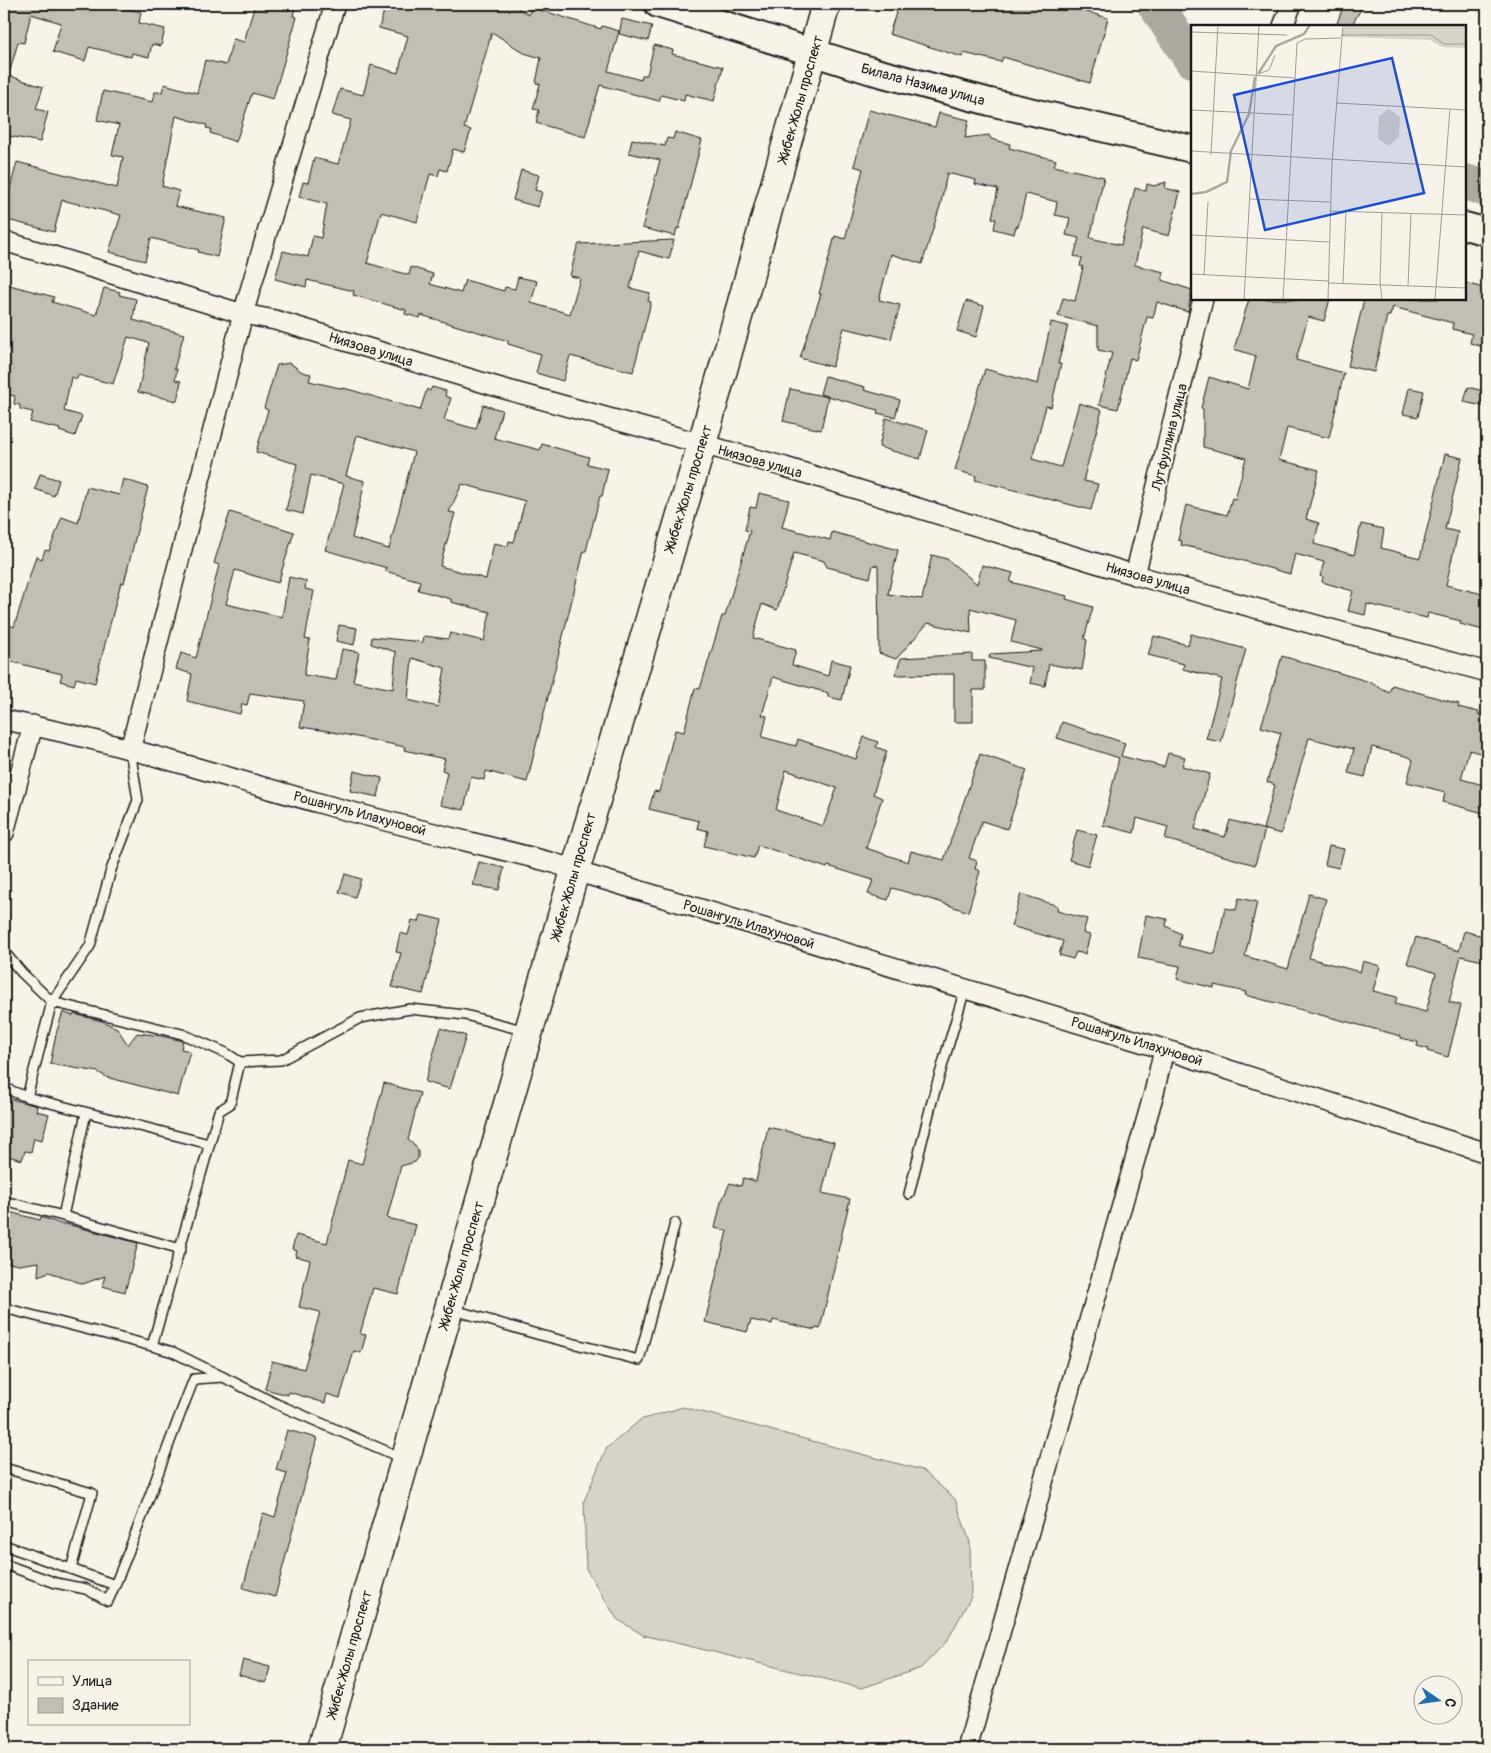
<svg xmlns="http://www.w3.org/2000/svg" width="1491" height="1753" font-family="Pangolin,sans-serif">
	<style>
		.grass { fill: #d7d3cb; stroke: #7a7874 }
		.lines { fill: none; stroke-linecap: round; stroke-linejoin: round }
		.river { stroke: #aca9a2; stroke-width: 36 }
		.building { fill: #c0beb5; stroke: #1c1c1c; fill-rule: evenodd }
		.lane-casing { stroke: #1c1c1c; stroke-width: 12 }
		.street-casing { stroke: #1c1c1c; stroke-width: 22 }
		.secondary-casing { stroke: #1c1c1c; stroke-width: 30 }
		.highway-casing { stroke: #1c1c1c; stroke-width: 31 }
		.lane { stroke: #f7f3e8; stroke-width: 9 }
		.street { stroke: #f7f3e8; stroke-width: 19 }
		.secondary { stroke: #f7f3e8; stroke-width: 26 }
		.highway { stroke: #f7f3e8; stroke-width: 28 }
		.labels { text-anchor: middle; stroke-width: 4; stroke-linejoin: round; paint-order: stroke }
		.street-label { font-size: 14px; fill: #1c1c1c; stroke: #f7f3e8 }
		.inset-river { fill: none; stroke: #aca9a2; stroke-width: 2.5 }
		.inset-road { fill: none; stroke: #9f9d96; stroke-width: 1 }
		.view { fill: #1d4ed8; fill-opacity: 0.15; stroke: #1d4ed8; stroke-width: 2.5 }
		.inset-edge { fill: none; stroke: #1c1c1c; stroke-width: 2.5 }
	</style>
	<rect width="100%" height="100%" fill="#f7f3e8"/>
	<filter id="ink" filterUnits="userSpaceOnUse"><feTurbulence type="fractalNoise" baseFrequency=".02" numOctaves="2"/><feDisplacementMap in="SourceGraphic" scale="10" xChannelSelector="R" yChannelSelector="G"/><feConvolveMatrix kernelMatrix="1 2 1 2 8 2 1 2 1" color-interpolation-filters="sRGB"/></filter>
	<g filter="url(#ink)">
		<path class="grass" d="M 683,1407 L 922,1470 L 955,1499 L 970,1542 L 971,1597 L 947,1641 L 921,1668 L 862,1688 L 643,1635 L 617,1619 L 586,1569 L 584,1501 L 606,1449 L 640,1420 Z"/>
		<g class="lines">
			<g class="river">
				<path d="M 1155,4 L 1192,60"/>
				<path d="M 1465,182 L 1487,189"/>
			</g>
		</g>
		<g class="building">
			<path d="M 4,4 L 68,4 L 84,8 L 85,4 L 107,4 L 141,12 L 139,23 L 165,29 L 161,46 L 152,44 L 149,57 L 132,53 L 131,57 L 89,47 L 85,61 L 53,52 L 61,23 L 31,14 L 24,43 L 18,42 L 9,74 L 4,74 Z"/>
			<path d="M 255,4 L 296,4 L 293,16 L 297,17 L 273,99 L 252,93 L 236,142 L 210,133 L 211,129 L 206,128 L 207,125 L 176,116 L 162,186 L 179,191 L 175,206 L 226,218 L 217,257 L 198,252 L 199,250 L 151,238 L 145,261 L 109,252 L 121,215 L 62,200 L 54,232 L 4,219 L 4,191 L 9,192 L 17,162 L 117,188 L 123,157 L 112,155 L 119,125 L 97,120 L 103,91 L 153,102 L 155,92 L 162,92 L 164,84 L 197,93 L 205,60 L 226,65 L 233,39 L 244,42 Z"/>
			<path d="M 386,4 L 512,4 L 529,15 L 531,7 L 601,29 L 602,26 L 619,31 L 608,71 L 641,80 L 642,75 L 647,75 L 654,45 L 673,50 L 672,54 L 723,67 L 714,101 L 685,94 L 684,101 L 661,95 L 659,101 L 600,85 L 585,137 L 536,123 L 539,110 L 533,109 L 540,84 L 536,83 L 541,58 L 524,53 L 492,32 L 464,128 L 471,130 L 464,152 L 453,149 L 447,171 L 440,169 L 438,176 L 430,174 L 417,222 L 381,212 L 367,263 L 409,275 L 411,267 L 433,274 L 430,284 L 461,293 L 465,280 L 504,291 L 505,287 L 515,289 L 518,277 L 537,281 L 531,303 L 570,314 L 580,278 L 570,276 L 576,251 L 579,244 L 674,240 L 669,259 L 639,251 L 630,288 L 650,293 L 648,301 L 651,302 L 633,372 L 570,356 L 563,381 L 536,373 L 541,354 L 508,344 L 508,341 L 421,315 L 420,318 L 405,314 L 406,310 L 353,295 L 354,291 L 307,280 L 306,287 L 275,279 L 283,251 L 308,257 L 313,236 L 321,238 L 327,204 L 299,197 L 303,182 L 308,183 L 314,158 L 338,164 L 351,120 L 332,115 L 340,89 L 363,95 L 371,65 L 398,73 L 408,36 L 379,28 Z"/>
			<path d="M 899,4 L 1059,4 L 1108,18 L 1090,83 L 1003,57 L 1001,62 L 964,53 L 962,57 L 889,34 Z"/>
			<path d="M 1344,4 L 1364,4 L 1351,26 L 1336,26 Z"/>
			<path d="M 622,19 L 652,26 L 648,41 L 619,34 Z"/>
			<path d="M 4,74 L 43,87 L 36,109 L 48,112 L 40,142 L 4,135 Z"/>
			<path d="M 869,110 L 935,127 L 939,113 L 969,120 L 965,138 L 989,135 L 991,139 L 1010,144 L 1009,148 L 1056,160 L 1054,166 L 1104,177 L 1090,238 L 1121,245 L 1135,188 L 1146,191 L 1147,184 L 1154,186 L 1166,182 L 1165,188 L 1180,192 L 1169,236 L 1143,229 L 1135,265 L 1164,272 L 1162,280 L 1192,290 L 1188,312 L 1157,302 L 1153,318 L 1147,317 L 1136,360 L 1130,358 L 1118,409 L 1099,405 L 1112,353 L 1098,350 L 1098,326 L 1058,316 L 1063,298 L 1075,301 L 1083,267 L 1080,266 L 1082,258 L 1074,256 L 1079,238 L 1066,235 L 1070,218 L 1055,215 L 1057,202 L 1026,194 L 1018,227 L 1016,226 L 1014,234 L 994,229 L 996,219 L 992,218 L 998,189 L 975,184 L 976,180 L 947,173 L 941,203 L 922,264 L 891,254 L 879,300 L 900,305 L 891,339 L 844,328 L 832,367 L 800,358 L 821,294 L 819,294 L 835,236 L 845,239 L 863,169 L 854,166 Z"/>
			<path d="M 675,132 L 702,140 L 679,229 L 677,228 L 675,236 L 642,228 L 660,160 L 629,153 L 632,139 L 665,146 L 667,138 L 673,139 Z"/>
			<path d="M 521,170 L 539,175 L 535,190 L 542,192 L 538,207 L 513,200 Z"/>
			<path d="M 1465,283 L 1487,289 L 1487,348 L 1470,343 L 1472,334 L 1452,329 L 1453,323 L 1393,307 L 1390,316 L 1387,316 L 1374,372 L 1348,366 L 1364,299 L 1465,299 Z"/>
			<path d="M 6,284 L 54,297 L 52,302 L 96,315 L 104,288 L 120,292 L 119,295 L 136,299 L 133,320 L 184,334 L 174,369 L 177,369 L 175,380 L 181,381 L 177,401 L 138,392 L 149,343 L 128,337 L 113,384 L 78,375 L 77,379 L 71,377 L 64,411 L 82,416 L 75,436 L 59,431 L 60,429 L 30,422 L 33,412 L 20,409 L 20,405 L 14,404 L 15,396 L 4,394 L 4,293 Z"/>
			<path d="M 1249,299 L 1330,299 L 1324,321 L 1308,317 L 1296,360 L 1344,373 L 1329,438 L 1287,428 L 1279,460 L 1319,470 L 1306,519 L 1319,523 L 1314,544 L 1354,555 L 1361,524 L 1384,529 L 1381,548 L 1420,558 L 1445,454 L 1462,458 L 1445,529 L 1458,532 L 1446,585 L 1487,595 L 1487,631 L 1460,624 L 1461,621 L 1428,613 L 1427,618 L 1367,604 L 1365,615 L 1348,611 L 1353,591 L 1322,582 L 1323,577 L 1320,576 L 1324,562 L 1295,554 L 1290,574 L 1208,551 L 1181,545 L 1182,541 L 1178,540 L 1186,505 L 1227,515 L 1232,498 L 1235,499 L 1246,458 L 1203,447 L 1203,409 L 1201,408 L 1209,377 L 1248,389 L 1256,356 L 1234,349 Z"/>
			<path d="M 966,301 L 984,306 L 976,337 L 957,331 Z"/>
			<path d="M 1051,322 L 1068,326 L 1058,364 L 1061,364 L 1051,407 L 1046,406 L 1032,459 L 1061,467 L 1079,403 L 1102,410 L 1084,477 L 1084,481 L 1098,484 L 1091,510 L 975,480 L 976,476 L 955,470 L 985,369 L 1038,384 Z"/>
			<path d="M 290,363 L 302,372 L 311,374 L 309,381 L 344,389 L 344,388 L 420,410 L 427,389 L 430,391 L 432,387 L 446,391 L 445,396 L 451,398 L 444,420 L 476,429 L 483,405 L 502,410 L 494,438 L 540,450 L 542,444 L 589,457 L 587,464 L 608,469 L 602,496 L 600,496 L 586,551 L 584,551 L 527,782 L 486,771 L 484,780 L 471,777 L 464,810 L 440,805 L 447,772 L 442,770 L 445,759 L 404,750 L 405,747 L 328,731 L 300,727 L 304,701 L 250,693 L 247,705 L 242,704 L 240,714 L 187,701 L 192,674 L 176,669 L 181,653 L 196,658 L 219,565 L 214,563 L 230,512 L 294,532 L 278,583 L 235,570 L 226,604 L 282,617 L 289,577 L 306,581 L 305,589 L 314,591 L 305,639 L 310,640 L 304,675 L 336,680 L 342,649 L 359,652 L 353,681 L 393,689 L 396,652 L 371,644 L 372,637 L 423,642 L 424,636 L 448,639 L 450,633 L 484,641 L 490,612 L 451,602 L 451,599 L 418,590 L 420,581 L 385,571 L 387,568 L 325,550 L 344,484 L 311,475 L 303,514 L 286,510 L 297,464 L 256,452 L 268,410 L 264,408 L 277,365 ZM 357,435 L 414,452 L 389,549 L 352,538 L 365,481 L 346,476 ZM 462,484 L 525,501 L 514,542 L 509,541 L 508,546 L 494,543 L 486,579 L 440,566 L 455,513 L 449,512 ZM 412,658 L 445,668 L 438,707 L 408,700 Z"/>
			<path d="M 825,376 L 865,387 L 864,390 L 900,400 L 895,417 L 877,413 L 878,410 L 820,394 Z"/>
			<path d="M 1468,387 L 1487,392 L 1487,407 L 1464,402 Z"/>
			<path d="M 1409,388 L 1424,391 L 1418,417 L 1403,414 Z"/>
			<path d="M 790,389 L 828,397 L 821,430 L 783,421 Z"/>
			<path d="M 886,418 L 928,430 L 920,459 L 879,447 Z"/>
			<path d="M 40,474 L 59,480 L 54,496 L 35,489 Z"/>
			<path d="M 123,479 L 148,487 L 124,583 L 121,582 L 95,683 L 76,678 L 74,685 L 60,681 L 62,674 L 4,660 L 4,623 L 14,627 L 36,556 L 42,559 L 45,550 L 49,551 L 62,517 L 78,523 L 87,487 L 119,495 Z"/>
			<path d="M 759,493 L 789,500 L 782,527 L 830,540 L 832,532 L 898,550 L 888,594 L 922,599 L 932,555 L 947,559 L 977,584 L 982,565 L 1013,573 L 1010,582 L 1067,596 L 1066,599 L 1093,607 L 1084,639 L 1087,640 L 1082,670 L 1049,664 L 1045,686 L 1030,683 L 1033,668 L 989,658 L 990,654 L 1042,651 L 1042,650 L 1011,642 L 1016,620 L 970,608 L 971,633 L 928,623 L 896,659 L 879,653 L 878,566 L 873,565 L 870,578 L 827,567 L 824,561 L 794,553 L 777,610 L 762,604 L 753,638 L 796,650 L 792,665 L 828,676 L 831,660 L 850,665 L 842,700 L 828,697 L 828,693 L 773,677 L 762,715 L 767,716 L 762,737 L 796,746 L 798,739 L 856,759 L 864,737 L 878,742 L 876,747 L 887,751 L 873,794 L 882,798 L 866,848 L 908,862 L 911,851 L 944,860 L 980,754 L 1027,770 L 1007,829 L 982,821 L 969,858 L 977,861 L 975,869 L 980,871 L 968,912 L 940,902 L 892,888 L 888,900 L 868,894 L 873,880 L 828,866 L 827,868 L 758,845 L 754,858 L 704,846 L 708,831 L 697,828 L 699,821 L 649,809 L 654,791 L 659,792 L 675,730 L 684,732 L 695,688 L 700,689 L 722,616 L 725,616 L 750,531 L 745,530 L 750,507 L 756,508 ZM 786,770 L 837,788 L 823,826 L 776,810 Z"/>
			<path d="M 339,625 L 357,628 L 354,645 L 336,641 Z"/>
			<path d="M 1191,634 L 1246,649 L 1221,742 L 1206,739 L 1222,679 L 1183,669 L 1184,664 L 1148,655 L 1154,636 L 1188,645 Z"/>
			<path d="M 972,654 L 972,661 L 985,661 L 985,690 L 973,690 L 973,722 L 954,722 L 954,674 L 895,675 L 901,658 Z"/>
			<path d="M 1282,656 L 1370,682 L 1389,693 L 1392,685 L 1459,704 L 1458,707 L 1479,712 L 1478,714 L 1487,717 L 1487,755 L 1469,750 L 1461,779 L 1487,786 L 1487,814 L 1443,802 L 1445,792 L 1407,782 L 1413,760 L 1409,757 L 1372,747 L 1365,777 L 1348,773 L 1354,749 L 1309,738 L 1281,834 L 1263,829 L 1275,785 L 1267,782 L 1281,733 L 1261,727 Z"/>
			<path d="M 1062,722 L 1125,743 L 1121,756 L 1164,767 L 1168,753 L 1185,757 L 1182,766 L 1210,774 L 1195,829 L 1225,837 L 1230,820 L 1265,830 L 1255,865 L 1165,839 L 1168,827 L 1137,818 L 1134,833 L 1103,825 L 1119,758 L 1057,738 Z"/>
			<path d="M 354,771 L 382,778 L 378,797 L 350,791 Z"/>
			<path d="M 1077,830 L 1097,835 L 1088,866 L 1069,860 Z"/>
			<path d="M 1329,846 L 1344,849 L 1339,868 L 1325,865 Z"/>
			<path d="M 479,862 L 504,868 L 499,890 L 473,885 Z"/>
			<path d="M 345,874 L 361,879 L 355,897 L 339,892 Z"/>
			<path d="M 1021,894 L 1058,906 L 1057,911 L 1087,919 L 1083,933 L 1090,935 L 1085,954 L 1076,952 L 1073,959 L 1059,955 L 1063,941 L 1011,926 Z"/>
			<path d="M 1309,894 L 1326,899 L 1309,958 L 1360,972 L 1363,961 L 1380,966 L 1373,991 L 1397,997 L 1395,1004 L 1426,1012 L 1436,973 L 1407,963 L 1416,937 L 1459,951 L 1464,931 L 1487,937 L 1487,962 L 1461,956 L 1449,1002 L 1461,1005 L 1448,1057 L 1427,1051 L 1428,1049 L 1417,1046 L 1418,1042 L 1401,1038 L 1401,1036 L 1245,995 L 1246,992 L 1214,985 L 1214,988 L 1177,979 L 1180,966 L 1138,958 L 1146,915 L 1167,919 L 1166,926 L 1181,934 L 1179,946 L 1215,954 L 1225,908 L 1236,910 L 1239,898 L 1257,902 L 1245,956 L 1288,969 Z"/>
			<path d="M 421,915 L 442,920 L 423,994 L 392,987 L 401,953 L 396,952 L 400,933 L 408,935 L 412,920 L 419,922 Z"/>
			<path d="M 63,1012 L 73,1016 L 74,1014 L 102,1021 L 117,1028 L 128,1045 L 137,1033 L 162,1036 L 183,1041 L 181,1049 L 190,1051 L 178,1096 L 106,1077 L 98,1072 L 50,1064 L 56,1034 Z"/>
			<path d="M 441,1028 L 466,1036 L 450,1089 L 425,1082 Z"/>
			<path d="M 384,1083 L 420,1093 L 408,1140 L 415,1145 L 418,1150 L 418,1158 L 415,1162 L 401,1166 L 387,1218 L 416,1225 L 398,1294 L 373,1288 L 360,1334 L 366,1335 L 361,1353 L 354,1351 L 340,1398 L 327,1394 L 325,1403 L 289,1392 L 288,1395 L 265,1389 L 272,1361 L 304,1369 L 320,1312 L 299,1307 L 310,1260 L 295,1256 L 297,1251 L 292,1249 L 296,1235 L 327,1243 L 348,1160 L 362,1164 Z"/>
			<path d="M 4,1097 L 37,1106 L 36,1111 L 49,1114 L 42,1140 L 34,1138 L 31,1152 L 25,1151 L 22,1160 L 4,1155 Z"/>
			<path d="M 768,1127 L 834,1142 L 822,1193 L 850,1199 L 820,1329 L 816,1328 L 815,1330 L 773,1320 L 772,1324 L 751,1320 L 747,1332 L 705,1322 L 727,1231 L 715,1228 L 721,1202 L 730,1183 L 741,1186 L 743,1178 L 756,1181 Z"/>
			<path d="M 9,1212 L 40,1220 L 41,1217 L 61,1224 L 66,1224 L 138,1243 L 125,1292 L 102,1286 L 105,1276 L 83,1284 L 49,1272 L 38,1276 L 39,1262 L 19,1265 L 4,1262 L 4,1220 Z"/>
			<path d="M 287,1430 L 317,1438 L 275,1597 L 243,1588 L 263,1513 L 275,1517 L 287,1473 L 276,1470 Z"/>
			<path d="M 243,1660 L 270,1667 L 266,1683 L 239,1675 Z"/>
		</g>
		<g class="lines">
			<defs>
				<g id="lane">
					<path d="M 4,952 L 22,973 L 52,1002 L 90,946 L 111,870 L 138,800 L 130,750"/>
					<path d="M 240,1062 L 281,1060 L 360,1018 L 410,1009 L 465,1015 L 526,1031"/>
					<path d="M 4,1088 L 27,1097"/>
					<path d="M 86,1113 L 63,1216 L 181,1249"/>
					<path d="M 209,1144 L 27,1097 L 52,1002 L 182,1034 L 226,1053 L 240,1062 L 230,1104 L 219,1111 L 152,1346 L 173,1352 L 279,1405 L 402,1458"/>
					<path d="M 909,1194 L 932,1101 L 965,989"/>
					<path d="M 4,1201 L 63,1216"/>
					<path d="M 4,1308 L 152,1346"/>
					<path d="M 451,1309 L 540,1335 L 639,1360 L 675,1223"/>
					<path d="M 4,1468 L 92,1493 L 71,1569"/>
					<path d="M 4,1545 L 115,1585"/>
					<path d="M 4,1564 L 56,1583 L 86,1589 L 108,1601 C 140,1529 164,1453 194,1379 L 223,1377"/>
				</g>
				<g id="street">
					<path d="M 1283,26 L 1292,4"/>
					<path d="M 4,241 L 243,314 L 275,320 L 501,388 L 785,467 L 1135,575 L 1487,672"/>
					<path d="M 1135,575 L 1203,299"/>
					<path d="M 4,720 C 110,740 215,774 319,803 C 397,825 476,843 554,863 L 575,871 L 1164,1049 L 1487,1153"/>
					<path d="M 130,750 L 243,314 L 335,4"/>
					<path d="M 4,833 L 33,725"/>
					<path d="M 967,1749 L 1154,1093 L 1164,1049"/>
				</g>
				<g id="secondary">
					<path d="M 658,4 L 872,71 L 990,102 L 1192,149"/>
					<path d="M 1465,226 L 1487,232"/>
				</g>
				<path id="highway" d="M 322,1749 L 575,871 L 702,444 L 826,4"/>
			</defs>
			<use href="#lane" class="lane-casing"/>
			<use href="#street" class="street-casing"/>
			<use href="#secondary" class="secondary-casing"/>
			<use href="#highway" class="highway-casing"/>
			<use href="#lane" class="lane"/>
			<use href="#street" class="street"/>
			<use href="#secondary" class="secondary"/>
			<use href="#highway" class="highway"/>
		</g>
	</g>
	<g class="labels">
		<g class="street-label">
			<text transform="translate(923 84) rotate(15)" y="5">Билала Назима улица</text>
			<text transform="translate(800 99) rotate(-74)" y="5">Жибек Жолы проспект</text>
			<text transform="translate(371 349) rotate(17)" y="5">Ниязова улица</text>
			<text transform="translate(1169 437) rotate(-76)" y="5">Лутфуллина улица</text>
			<text transform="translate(760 461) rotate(16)" y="5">Ниязова улица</text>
			<text transform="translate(688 488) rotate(-73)" y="5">Жибек Жолы проспект</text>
			<text transform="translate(1148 578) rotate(16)" y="5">Ниязова улица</text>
			<text transform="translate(360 813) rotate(15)" y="5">Рошангуль Илахуновой</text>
			<text transform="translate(573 876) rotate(-74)" y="5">Жибек Жолы проспект</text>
			<text transform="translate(749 924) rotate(17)" y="5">Рошангуль Илахуновой</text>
			<text transform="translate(1137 1041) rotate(17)" y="5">Рошангуль Илахуновой</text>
			<text transform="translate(461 1265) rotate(-74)" y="5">Жибек Жолы проспект</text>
			<text transform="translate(349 1654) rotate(-74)" y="5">Жибек Жолы проспект</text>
		</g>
	</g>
	<g transform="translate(1191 25)">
		<rect width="275" height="275" fill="#f7f3e8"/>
		<path d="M 198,84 L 209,92 L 208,112 L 198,121 L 187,114 L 188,91 Z" fill="#d7d3cb"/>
		<path d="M 153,0 L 275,0 L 275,23 L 251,22 L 239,15 L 151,12 Z" fill="#d7d3cb"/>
		<path class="inset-river" d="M 67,49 L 85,21 L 113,9 L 119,0M 0,169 L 15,167 L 36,157 L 40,126 L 58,89 L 64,52"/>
		<path class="inset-road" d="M 0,7 L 96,10M 150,10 L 240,10 L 253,19 L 275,19M 0,46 L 104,53M 67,49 L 78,45 L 84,30M 145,78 L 275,85M 0,85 L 103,90M 0,126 L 275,142M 20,130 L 27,0M 59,174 L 139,177M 139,186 L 275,190M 0,210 L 138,217M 0,249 L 138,256M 13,250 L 17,177M 138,258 L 275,263M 152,258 L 155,187M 217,261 L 220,189M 53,275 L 68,0M 92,275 L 106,18 L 114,14 L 150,13M 137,275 L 141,137 L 152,0M 191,275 L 189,257 L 191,188M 244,275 L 259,84"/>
		<path class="view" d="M 201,33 L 233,168 L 74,205 L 43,70 Z"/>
		<rect width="275" height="275" class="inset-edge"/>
	</g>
	<rect width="1491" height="1753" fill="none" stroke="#f7f3e8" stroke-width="20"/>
	<rect x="10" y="10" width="1471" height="1733" fill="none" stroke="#1c1c1c" stroke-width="2" filter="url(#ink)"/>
	<rect x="28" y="1660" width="162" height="65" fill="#f7f3e8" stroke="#9f9d96"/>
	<rect x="38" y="1677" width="25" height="8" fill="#f7f3e8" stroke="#9f9d96"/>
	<text x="72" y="1686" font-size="15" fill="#1c1c1c">Улица</text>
	<rect x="38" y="1698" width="25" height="15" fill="#c0beb5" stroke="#9f9d96"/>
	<text x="72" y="1710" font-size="15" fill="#1c1c1c">Здание</text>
	<g transform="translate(1438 1700) rotate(103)"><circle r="24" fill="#f7f3e8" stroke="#9f9d96"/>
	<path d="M0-4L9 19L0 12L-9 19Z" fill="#1f6fb2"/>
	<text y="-8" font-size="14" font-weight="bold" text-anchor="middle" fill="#1c1c1c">С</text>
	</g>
</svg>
